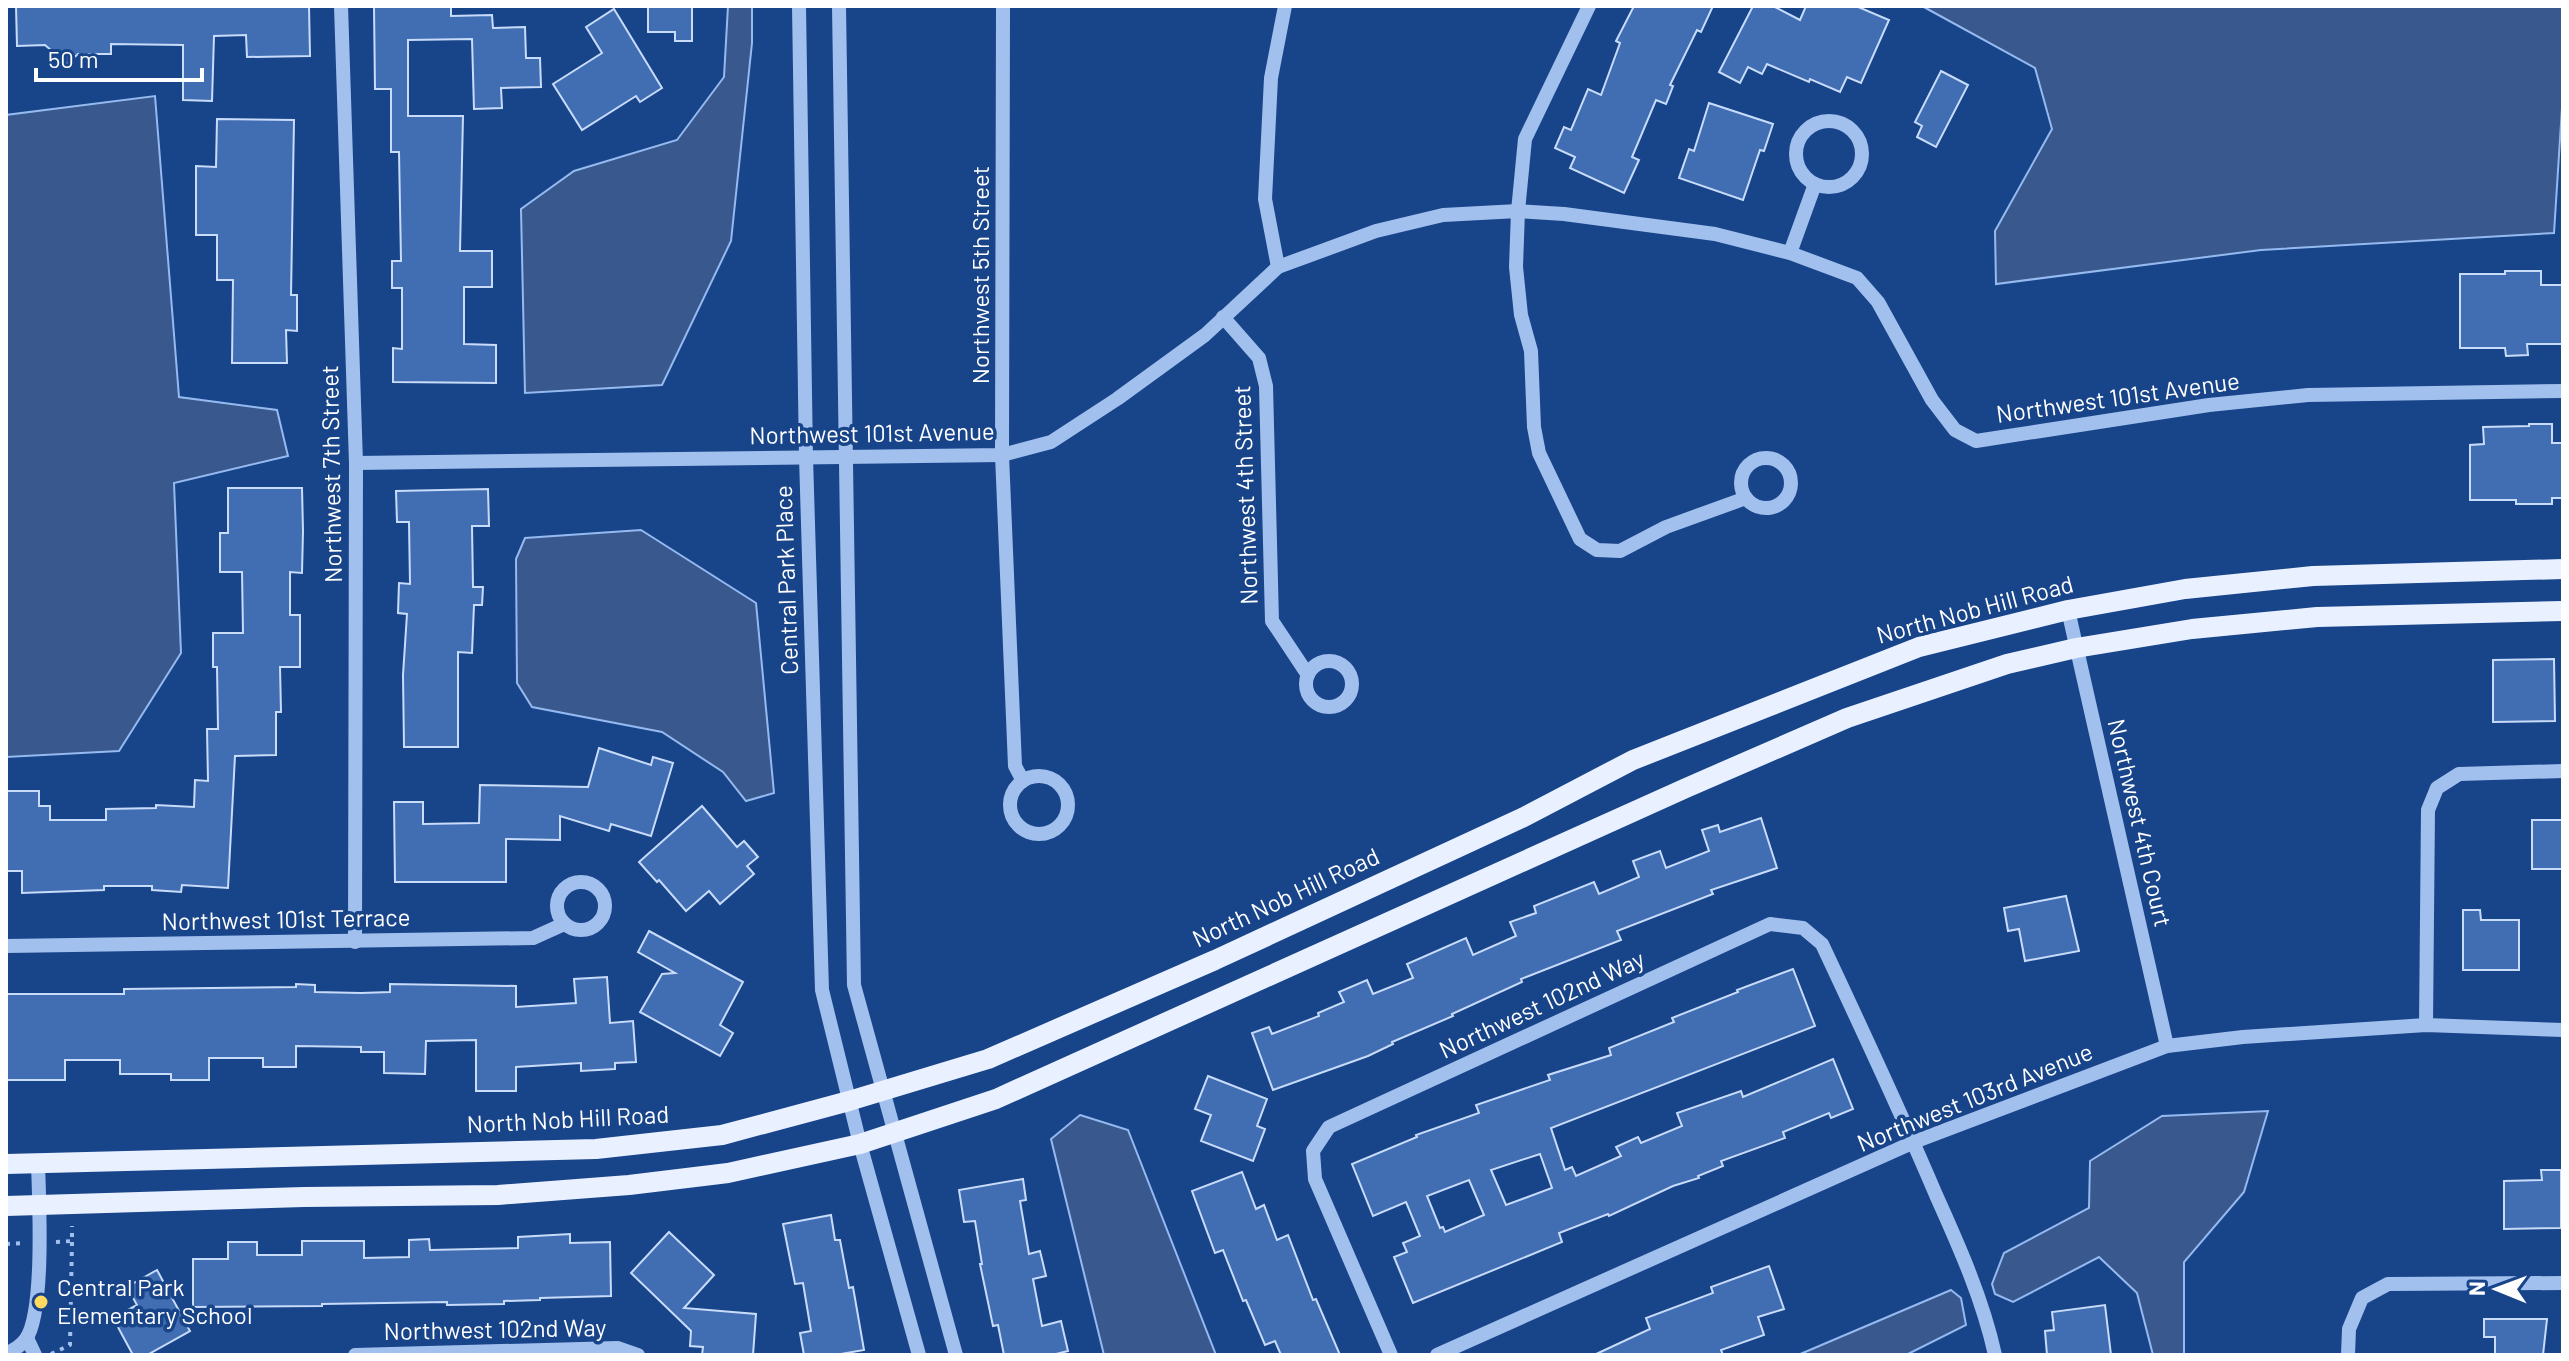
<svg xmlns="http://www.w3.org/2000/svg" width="2569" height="1361" font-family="Barlow,sans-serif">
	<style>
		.water { fill: #39588d; stroke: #95baf0; stroke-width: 2 }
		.building { fill: #416db3; stroke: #c8dcfa; stroke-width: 2; fill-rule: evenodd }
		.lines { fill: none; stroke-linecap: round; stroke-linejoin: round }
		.path { stroke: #a2c0ee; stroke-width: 4; stroke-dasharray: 4 6; stroke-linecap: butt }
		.minor { stroke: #a2c0ee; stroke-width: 14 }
		.major { stroke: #e9f0ff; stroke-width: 20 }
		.poi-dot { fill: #ffda5f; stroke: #18448a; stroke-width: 3 }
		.labels { text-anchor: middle; stroke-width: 7; stroke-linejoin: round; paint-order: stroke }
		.street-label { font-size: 24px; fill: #fff; stroke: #18448a }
		.poi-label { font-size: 24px; fill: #fff; stroke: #18448a; text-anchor: start }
	</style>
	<rect width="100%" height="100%" fill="#18448a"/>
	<g class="water">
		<path d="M 728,6 L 752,6 L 752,43 L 731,241 L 662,385 L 525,393 L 521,209 L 574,171 L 677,140 L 724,77 Z"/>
		<path d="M 1922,6 L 2563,6 L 2563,92 L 2554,233 L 2261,250 L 1996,284 L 1995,231 L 2052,129 L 2035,68 Z"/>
		<path d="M 155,96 L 179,397 L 277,410 L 288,456 L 174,483 L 181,653 L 119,751 L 6,757 L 6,115 Z"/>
		<path d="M 641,530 L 756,603 L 774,793 L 746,801 L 723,772 L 662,732 L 532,707 L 517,683 L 516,559 L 525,538 Z"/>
		<path d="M 2268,1111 L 2244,1192 L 2184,1262 L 2184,1355 L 2153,1355 L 2137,1293 L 2099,1257 L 2013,1302 L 1995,1294 L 1992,1284 L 2004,1253 L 2089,1208 L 2090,1161 L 2162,1116 Z"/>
		<path d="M 1080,1115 L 1128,1130 L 1216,1355 L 1104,1355 L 1051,1139 Z"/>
		<path d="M 1951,1290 L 1961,1298 L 1966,1325 L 1906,1355 L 1798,1355 Z"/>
	</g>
	<g class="building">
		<path d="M 16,6 L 309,6 L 310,56 L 247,57 L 246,35 L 214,36 L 212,101 L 183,100 L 183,45 L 111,44 L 111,54 L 78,54 L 67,64 L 45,45 L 17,46 Z"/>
		<path d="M 374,6 L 451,6 L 451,16 L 492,15 L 493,28 L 525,27 L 526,58 L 540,58 L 541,87 L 501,88 L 502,108 L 474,109 L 472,39 L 408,40 L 408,116 L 463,116 L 460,251 L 492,251 L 492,287 L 464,287 L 464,344 L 496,345 L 496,383 L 393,382 L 393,348 L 402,349 L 402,288 L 392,288 L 392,261 L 401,261 L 399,152 L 391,152 L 391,89 L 375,89 Z"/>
		<path d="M 648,6 L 692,6 L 692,41 L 675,41 L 675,32 L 648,32 Z"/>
		<path d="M 1634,6 L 1713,6 L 1701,32 L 1697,30 L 1670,85 L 1673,86 L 1666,104 L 1656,100 L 1632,157 L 1639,160 L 1624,193 L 1570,168 L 1575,157 L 1555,148 L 1564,127 L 1571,130 L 1588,89 L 1601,95 L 1620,43 L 1616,41 Z"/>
		<path d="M 1753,6 L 1773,6 L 1800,20 L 1806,6 L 1856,6 L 1889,20 L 1861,83 L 1847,77 L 1840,92 L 1810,79 L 1809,82 L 1767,64 L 1762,74 L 1748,67 L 1740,83 L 1719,72 Z"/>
		<path d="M 614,9 L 662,88 L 640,102 L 636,96 L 582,130 L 553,84 L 602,53 L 586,27 Z"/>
		<path d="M 1941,71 L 1968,85 L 1936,147 L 1917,137 L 1922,126 L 1915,122 Z"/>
		<path d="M 1709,103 L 1773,124 L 1764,151 L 1760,150 L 1743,200 L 1679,178 L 1689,149 L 1694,151 Z"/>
		<path d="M 217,119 L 294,120 L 291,295 L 297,295 L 297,331 L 286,330 L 287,363 L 232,363 L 233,280 L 217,280 L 217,235 L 196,235 L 196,166 L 216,167 Z"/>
		<path d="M 2505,271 L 2541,271 L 2541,285 L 2563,285 L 2563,344 L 2527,344 L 2528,355 L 2506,356 L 2505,348 L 2460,348 L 2460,274 L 2505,274 Z"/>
		<path d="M 2529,424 L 2552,424 L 2552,443 L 2563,443 L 2563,498 L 2552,498 L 2552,504 L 2516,504 L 2516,500 L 2470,500 L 2470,445 L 2484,444 L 2483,427 L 2529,426 Z"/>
		<path d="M 228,488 L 302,488 L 303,531 L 302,573 L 290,572 L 290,615 L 300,615 L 300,667 L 280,667 L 281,712 L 276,712 L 276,755 L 235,756 L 228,888 L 182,885 L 181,892 L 152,890 L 152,886 L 104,886 L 104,890 L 22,893 L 22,871 L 6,871 L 7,791 L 39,791 L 39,806 L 50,806 L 50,820 L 106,820 L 106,809 L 156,808 L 156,805 L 194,807 L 195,780 L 208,781 L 207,729 L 218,729 L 217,667 L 213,667 L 213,633 L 243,633 L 242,572 L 220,572 L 220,533 L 228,533 Z"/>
		<path d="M 488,489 L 489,526 L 472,526 L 473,587 L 483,587 L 482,605 L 474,605 L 472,653 L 458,652 L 458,747 L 404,747 L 403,675 L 407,614 L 398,613 L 399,583 L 410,584 L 409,522 L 397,522 L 396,491 Z"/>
		<path d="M 2554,659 L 2555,721 L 2493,722 L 2493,660 Z"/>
		<path d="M 599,748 L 651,765 L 653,757 L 673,763 L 651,836 L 611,824 L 609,831 L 560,816 L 560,840 L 506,839 L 506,882 L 395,882 L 394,802 L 423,802 L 423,824 L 479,823 L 480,785 L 588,787 Z"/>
		<path d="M 702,806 L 737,847 L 744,841 L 758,857 L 747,866 L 754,874 L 720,904 L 709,891 L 686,911 L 659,880 L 657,882 L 639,862 Z"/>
		<path d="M 1761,818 L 1777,868 L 1711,890 L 1713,894 L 1617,931 L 1621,940 L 1521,979 L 1522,982 L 1452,1014 L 1453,1016 L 1392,1042 L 1393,1044 L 1368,1056 L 1273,1090 L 1252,1033 L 1269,1027 L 1272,1034 L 1319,1016 L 1318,1013 L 1344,1002 L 1339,992 L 1367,980 L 1373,994 L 1413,978 L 1407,964 L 1466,938 L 1473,955 L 1516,936 L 1510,922 L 1536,913 L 1534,906 L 1594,882 L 1599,894 L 1639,877 L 1633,861 L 1660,851 L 1666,868 L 1709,851 L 1702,830 L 1718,825 L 1720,832 Z"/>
		<rect x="2532" y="820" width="31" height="49"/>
		<path d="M 2066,896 L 2079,951 L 2025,961 L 2019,929 L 2008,931 L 2004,908 Z"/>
		<path d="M 2463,910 L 2480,910 L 2481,920 L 2519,920 L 2519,970 L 2463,970 Z"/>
		<path d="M 649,931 L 743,982 L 720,1025 L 733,1033 L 720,1056 L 640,1012 L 662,974 L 675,973 L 638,952 Z"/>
		<path d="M 1793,969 L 1815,1026 L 1551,1128 L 1565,1170 L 1572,1167 L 1576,1176 L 1621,1156 L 1616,1147 L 1638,1137 L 1641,1143 L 1682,1126 L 1677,1113 L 1741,1091 L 1743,1097 L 1833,1059 L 1853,1109 L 1831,1118 L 1829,1113 L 1783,1132 L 1785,1138 L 1721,1161 L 1723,1166 L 1698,1176 L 1699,1178 L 1673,1186 L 1609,1216 L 1608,1214 L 1559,1233 L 1562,1242 L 1413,1303 L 1394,1257 L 1407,1252 L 1403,1243 L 1420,1236 L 1406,1202 L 1373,1216 L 1352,1164 L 1417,1137 L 1416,1135 L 1479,1113 L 1476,1105 L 1550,1080 L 1548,1075 L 1611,1055 L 1609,1048 L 1674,1022 L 1672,1018 L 1738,992 L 1737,990 ZM 1540,1154 L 1552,1188 L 1506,1205 L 1491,1170 ZM 1469,1180 L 1484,1215 L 1445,1232 L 1443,1227 L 1440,1228 L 1427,1196 Z"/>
		<path d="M 607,977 L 610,1023 L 633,1021 L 636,1062 L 615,1063 L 615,1069 L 581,1071 L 581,1063 L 516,1067 L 516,1091 L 476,1091 L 476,1040 L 426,1041 L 425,1074 L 384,1073 L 384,1052 L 361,1052 L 361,1047 L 296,1046 L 296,1067 L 263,1067 L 263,1058 L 209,1058 L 209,1080 L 171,1080 L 171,1074 L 120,1074 L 120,1060 L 65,1060 L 65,1080 L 6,1080 L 6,994 L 124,994 L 124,989 L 296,987 L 296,984 L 315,985 L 315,992 L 361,993 L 390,992 L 390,984 L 516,986 L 516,1007 L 576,1003 L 574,979 Z"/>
		<path d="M 1208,1076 L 1267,1099 L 1257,1126 L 1265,1129 L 1253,1161 L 1201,1141 L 1211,1115 L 1195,1109 Z"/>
		<path d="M 2541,1170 L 2561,1170 L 2561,1228 L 2504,1229 L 2504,1181 L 2542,1180 Z"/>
		<path d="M 1242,1172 L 1256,1209 L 1264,1205 L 1277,1240 L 1288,1235 L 1313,1300 L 1316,1299 L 1340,1355 L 1281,1355 L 1275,1341 L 1265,1345 L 1246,1300 L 1243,1301 L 1223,1250 L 1215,1253 L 1192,1191 Z"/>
		<path d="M 1023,1179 L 1026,1200 L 1020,1201 L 1029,1254 L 1040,1251 L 1046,1276 L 1033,1279 L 1042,1326 L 1061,1321 L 1068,1351 L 1052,1355 L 1004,1355 L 998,1325 L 993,1326 L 980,1264 L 982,1264 L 975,1221 L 964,1222 L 959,1190 Z"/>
		<path d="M 831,1215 L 835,1240 L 840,1240 L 849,1288 L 853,1287 L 864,1350 L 835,1355 L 804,1355 L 800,1333 L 811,1331 L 803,1283 L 795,1284 L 783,1224 Z"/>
		<path d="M 669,1232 L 714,1275 L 684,1308 L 756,1314 L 753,1355 L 702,1355 L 703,1347 L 690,1346 L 691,1331 L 631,1273 Z"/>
		<path d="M 570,1234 L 570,1243 L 610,1242 L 611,1296 L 540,1298 L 540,1300 L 504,1301 L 504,1304 L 447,1305 L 447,1302 L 322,1304 L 322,1306 L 193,1307 L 193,1259 L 228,1259 L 228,1242 L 257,1242 L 257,1255 L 302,1255 L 302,1241 L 364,1241 L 364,1258 L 409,1257 L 409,1240 L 429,1239 L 430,1250 L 518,1248 L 518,1237 Z"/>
		<path d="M 1769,1266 L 1784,1309 L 1758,1317 L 1764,1335 L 1721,1350 L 1723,1355 L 1594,1355 L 1650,1329 L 1646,1318 L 1713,1293 L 1711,1287 Z"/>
		<path d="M 157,1270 L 190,1331 L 147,1355 L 133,1355 L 113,1318 L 137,1305 L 127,1287 Z"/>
		<path d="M 2105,1305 L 2111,1355 L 2047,1355 L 2045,1331 L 2054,1330 L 2052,1312 Z"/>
		<path d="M 2484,1319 L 2547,1319 L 2543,1355 L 2495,1355 L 2495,1337 L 2484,1337 Z"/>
	</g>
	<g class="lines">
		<g class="path">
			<path d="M 56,1242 L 72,1241 L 72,1226"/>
			<path d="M 6,1244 L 24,1243"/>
			<path d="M 51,1354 L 70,1345 L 72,1241"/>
		</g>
		<g class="minor">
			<path d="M 341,6 L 356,463 L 355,942"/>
			<path d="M 799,6 L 806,457 L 822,990 L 860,1144 L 919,1355"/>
			<path d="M 839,6 L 854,985 L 956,1355"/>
			<path d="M 1003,6 L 1002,455 L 1015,766 L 1023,781"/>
			<path d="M 1589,6 L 1525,139 L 1518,211 L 1516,267 L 1521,315 L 1531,351 L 1534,427 L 1539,453 L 1580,539 L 1597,550 L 1620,551 L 1666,527 L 1746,498"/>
			<circle cx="1829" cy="154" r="33"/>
			<path d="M 1790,253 L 1815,184"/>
			<path d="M 1278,267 L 1265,199 L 1271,78 L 1285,6"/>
			<path d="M 1223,317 L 1259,358 L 1266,386 L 1272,621 L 1308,675"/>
			<circle cx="1766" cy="483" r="25"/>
			<path d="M 356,463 L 1002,455 L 1051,442 L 1117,399 L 1205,335 L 1278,267 L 1376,231 L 1443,215 L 1518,211 L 1564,214 L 1715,234 L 1790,253 L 1857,278 L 1878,302 L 1932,400 L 1955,430 L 1976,441 L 2209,405 L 2308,395 L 2563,391"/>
			<path d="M 2068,610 L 2167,1046"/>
			<circle cx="1329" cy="684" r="23"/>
			<circle cx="1039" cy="805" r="29"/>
			<circle cx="581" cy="906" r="24"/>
			<path d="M 6,946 L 533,938 L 564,924"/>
			<path d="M 2426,1025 L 2428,810 L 2437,788 L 2459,774 L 2563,771"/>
			<path d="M 27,1338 L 35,1355"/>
			<path d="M 6,1353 C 13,1351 22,1345 26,1339 C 45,1311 39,1199 38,1163"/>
			<path d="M 355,1355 L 618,1348 L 638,1355"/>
			<path d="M 1391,1355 L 1315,1179 L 1313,1151 L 1329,1127 L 1770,924 L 1803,928 L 1822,944 C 1861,1027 1900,1110 1936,1195 C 1959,1246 1983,1300 1995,1355"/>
			<path d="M 1437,1355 L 1914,1142 L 2167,1046 L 2243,1037 L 2426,1025 L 2563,1030"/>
			<path d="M 2348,1355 L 2349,1329 L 2362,1298 L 2388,1284 L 2563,1283"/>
		</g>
		<g class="major">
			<path d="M 6,1164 L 596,1149 L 722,1135 L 849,1101 L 988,1059 L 1215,960 L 1524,817 L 1633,760 L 1919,647 L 2068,610 L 2185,589 L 2313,576 L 2563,569"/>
			<path d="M 6,1206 L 304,1197 L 498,1195 L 629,1185 L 728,1173 L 860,1144 L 996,1099 L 1686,788 L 1847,718 L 2007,664 L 2076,648 L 2192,629 L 2317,617 L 2563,611"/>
		</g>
	</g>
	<circle class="poi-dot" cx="41" cy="1302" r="8"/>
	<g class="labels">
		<g class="street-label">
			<text transform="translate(981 275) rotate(-90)" y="8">Northwest 5th Street</text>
			<text transform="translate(2118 398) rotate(-8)" y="8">Northwest 101st Avenue</text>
			<text transform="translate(872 434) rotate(-1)" y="8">Northwest 101st Avenue</text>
			<text transform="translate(332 474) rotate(-91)" y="8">Northwest 7th Street</text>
			<text transform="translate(1246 495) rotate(-92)" y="8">Northwest 4th Street</text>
			<text transform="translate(787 580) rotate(-92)" y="8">Central Park Place</text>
			<text transform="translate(1975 610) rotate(-15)" y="8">North Nob Hill Road</text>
			<text transform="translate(2139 823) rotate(77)" y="8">Northwest 4th Court</text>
			<text transform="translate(1286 898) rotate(-25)" y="8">North Nob Hill Road</text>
			<text transform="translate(286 920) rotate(-1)" y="8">Northwest 101st Terrace</text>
			<text transform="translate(1542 1005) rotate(-25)" y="8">Northwest 102nd Way</text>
			<text transform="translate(1975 1098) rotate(-22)" y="8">Northwest 103rd Avenue</text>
			<text transform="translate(568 1120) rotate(-3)" y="8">North Nob Hill Road</text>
			<text transform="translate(495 1330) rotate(-1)" y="8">Northwest 102nd Way</text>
		</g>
		<g class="poi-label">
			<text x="57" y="1296">Central Park<tspan x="57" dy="28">Elementary School</tspan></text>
		</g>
	</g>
	<rect width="2569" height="1361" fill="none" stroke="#ffffff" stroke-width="16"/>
	<g transform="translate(2497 1289) rotate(271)" stroke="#18448a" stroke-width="6" paint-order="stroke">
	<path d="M0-6L14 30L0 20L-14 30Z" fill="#ffffff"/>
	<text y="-12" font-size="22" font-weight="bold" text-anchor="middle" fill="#ffffff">N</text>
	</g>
	<path d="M36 68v12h166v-12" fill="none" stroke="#ffffff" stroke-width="4"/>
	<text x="48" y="68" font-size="24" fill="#ffffff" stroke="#18448a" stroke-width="6" paint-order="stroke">50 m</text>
</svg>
